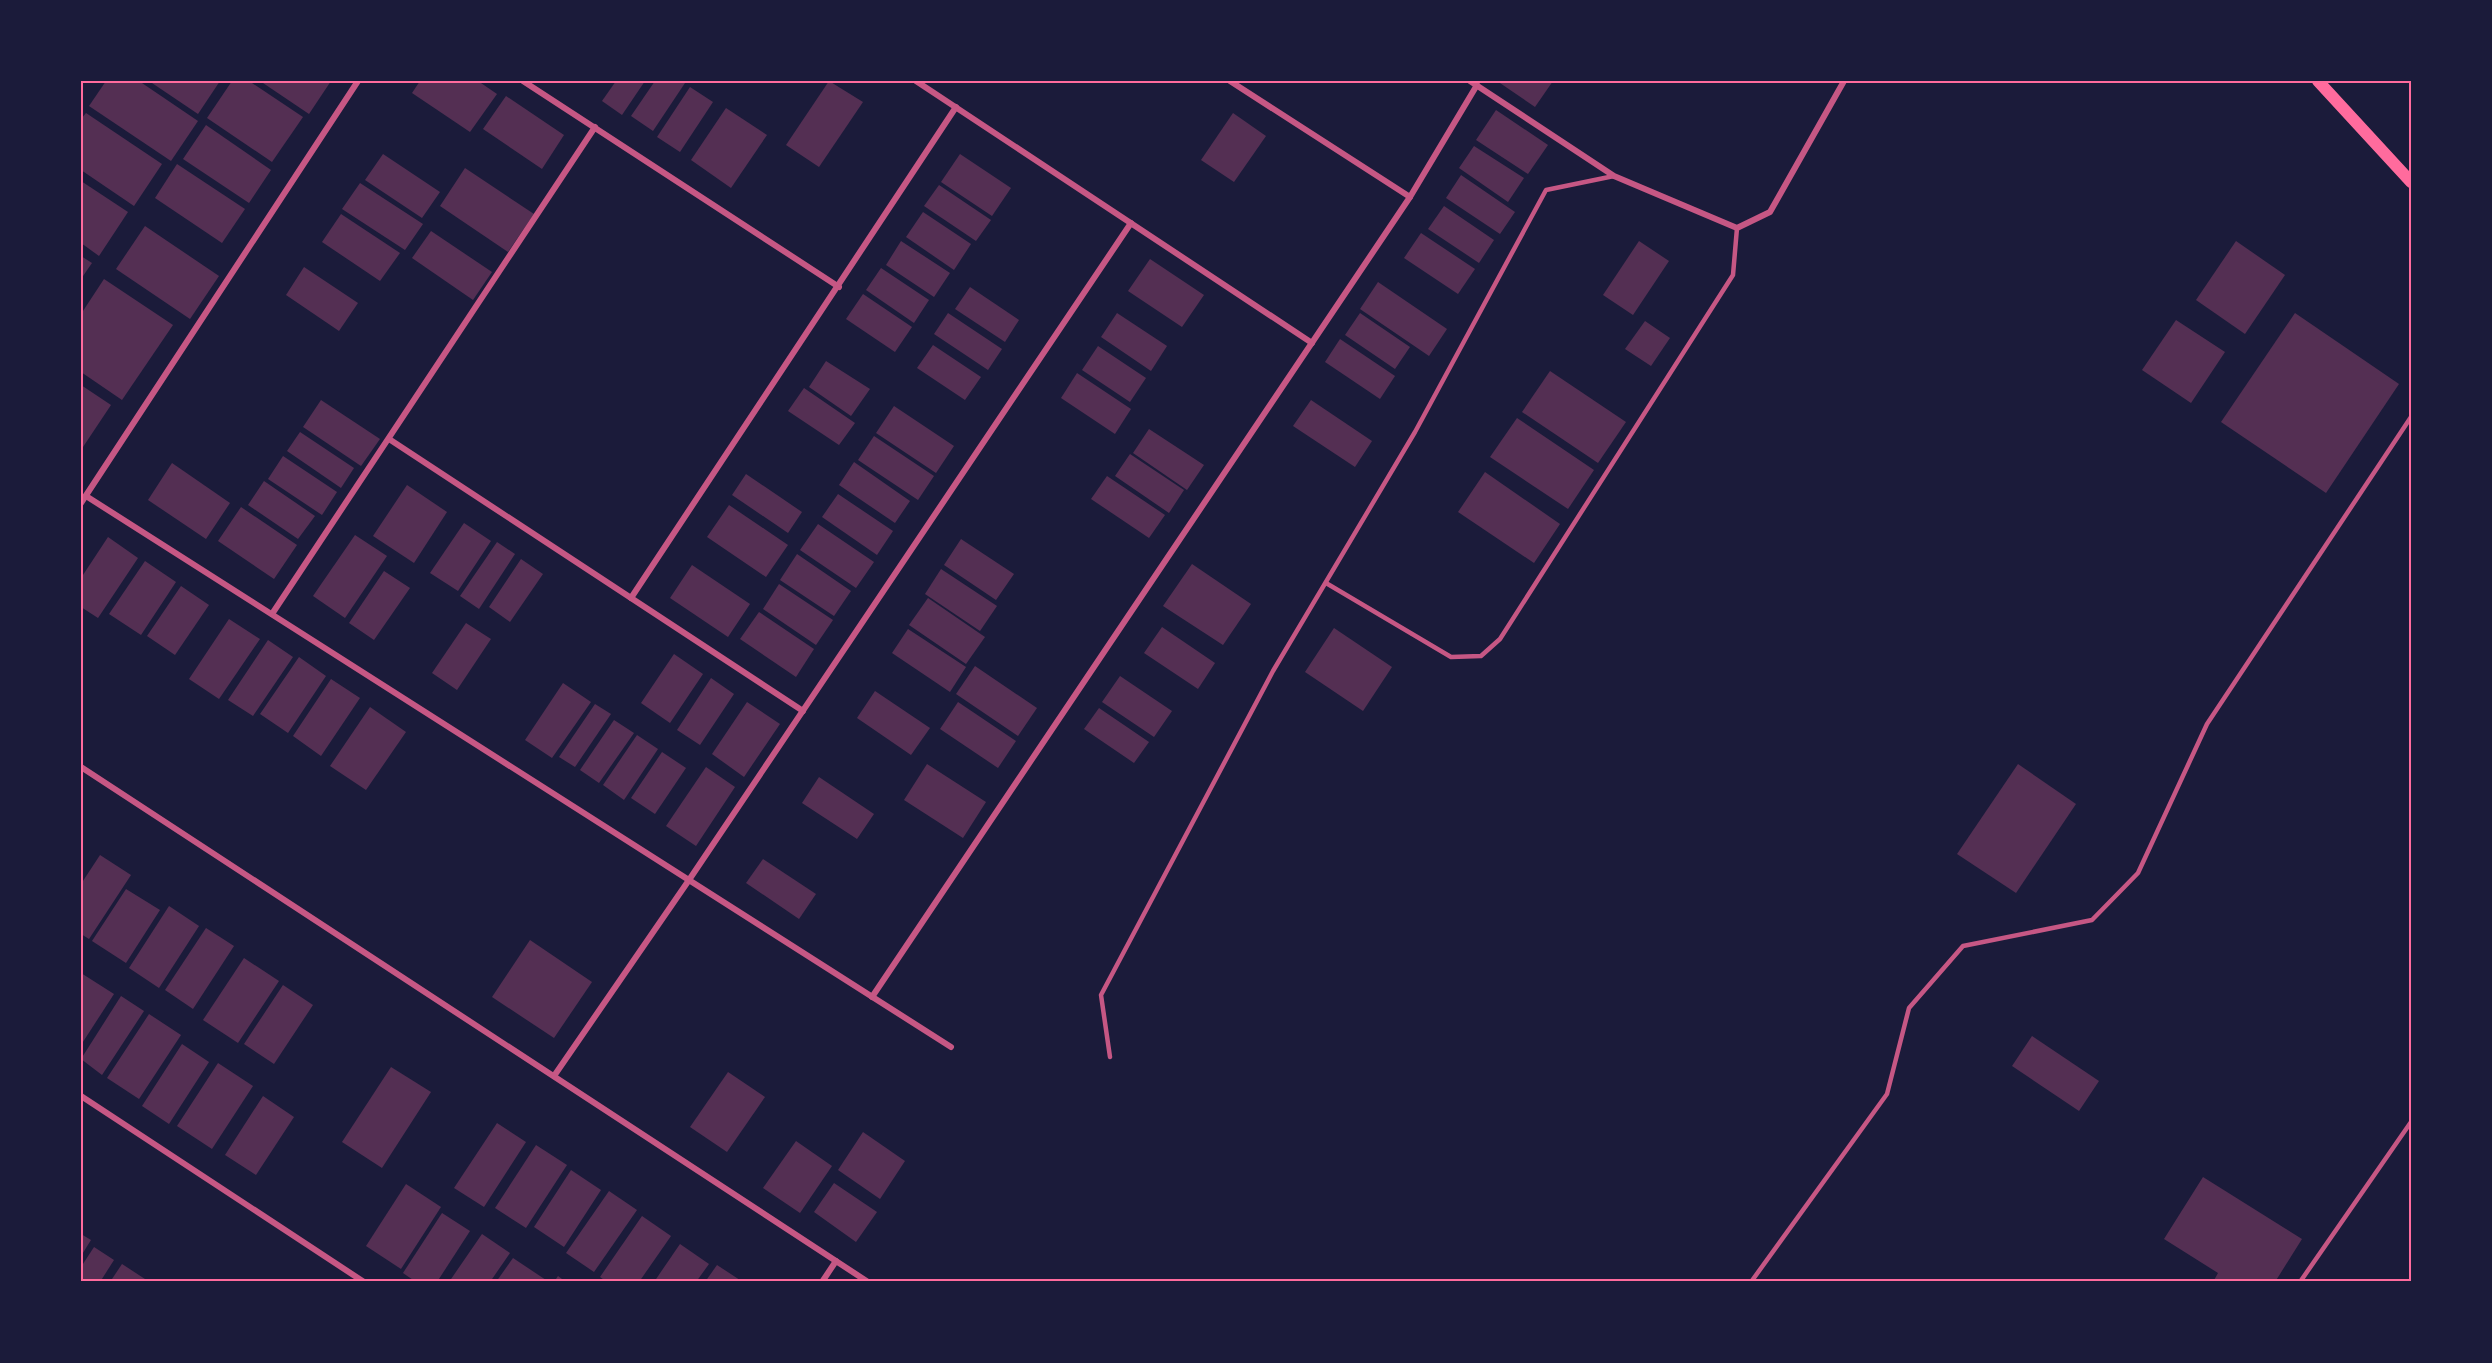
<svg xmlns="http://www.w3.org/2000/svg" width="2492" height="1363" font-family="'Sofia Sans Condensed',sans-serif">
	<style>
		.building { fill: #542f53 }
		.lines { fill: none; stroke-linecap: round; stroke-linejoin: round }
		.service { stroke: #c65784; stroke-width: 4.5 }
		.minor { stroke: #c65784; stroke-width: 6 }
		.secondary { stroke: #ff6b9d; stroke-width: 12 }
		.neatline { fill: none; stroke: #ff6b9d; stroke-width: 2 }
	</style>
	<rect width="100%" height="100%" fill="#1b1b3a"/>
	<g class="building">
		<path d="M 106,81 L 139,81 L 198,121 L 171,161 L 89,106 Z"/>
		<path d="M 149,81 L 220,81 L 198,114 Z"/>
		<path d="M 232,81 L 249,81 L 303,117 L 272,162 L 207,118 Z"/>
		<path d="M 260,81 L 331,81 L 309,114 Z"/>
		<path d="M 420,81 L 478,81 L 497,94 L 470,132 L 412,93 Z"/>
		<path d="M 616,81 L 645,81 L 622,115 L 602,101 Z"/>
		<path d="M 655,81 L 681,81 L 685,83 L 653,131 L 631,116 Z"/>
		<path d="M 829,81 L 863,102 L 819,167 L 786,145 Z"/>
		<path d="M 1497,81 L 1553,81 L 1535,107 Z"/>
		<path d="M 690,87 L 713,102 L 680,152 L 657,137 Z"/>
		<path d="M 506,96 L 564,135 L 542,169 L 483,129 Z"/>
		<path d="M 726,108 L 767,135 L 731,188 L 691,160 Z"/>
		<path d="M 1496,110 L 1548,145 L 1528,174 L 1476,140 Z"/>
		<path d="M 86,113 L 162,164 L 134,206 L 81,170 L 81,119 Z"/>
		<path d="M 1233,113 L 1266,136 L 1234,182 L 1201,160 Z"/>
		<path d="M 206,125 L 271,170 L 249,203 L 183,159 Z"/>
		<path d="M 1474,146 L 1524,178 L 1508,202 L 1459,168 Z"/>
		<path d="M 383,154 L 440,192 L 422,218 L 365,180 Z"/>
		<path d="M 960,154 L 1011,188 L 992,216 L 941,182 Z"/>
		<path d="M 177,164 L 245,209 L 222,243 L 155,198 Z"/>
		<path d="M 465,168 L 534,214 L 508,252 L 440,206 Z"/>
		<path d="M 1461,175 L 1515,212 L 1500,234 L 1446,198 Z"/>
		<path d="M 81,181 L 128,212 L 99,256 L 81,243 Z"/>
		<path d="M 360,183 L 423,224 L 405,250 L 342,209 Z"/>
		<path d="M 939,185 L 991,220 L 976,241 L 924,206 Z"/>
		<path d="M 1444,206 L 1494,240 L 1479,263 L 1428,229 Z"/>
		<path d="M 923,212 L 971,244 L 954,270 L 906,237 Z"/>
		<path d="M 341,214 L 400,253 L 380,281 L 322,242 Z"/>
		<path d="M 145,226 L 219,276 L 190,319 L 116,269 Z"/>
		<path d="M 431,231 L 492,272 L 473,300 L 412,258 Z"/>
		<path d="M 1421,233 L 1475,269 L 1458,294 L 1404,258 Z"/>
		<path d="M 901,241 L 950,273 L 934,297 L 886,265 Z"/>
		<path d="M 1639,241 L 1669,261 L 1633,315 L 1603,295 Z"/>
		<path d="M 2236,241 L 2285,275 L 2245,334 L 2196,300 Z"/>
		<path d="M 81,256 L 92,263 L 81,279 Z"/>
		<path d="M 1150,259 L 1204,295 L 1182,327 L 1128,291 Z"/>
		<path d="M 304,267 L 358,303 L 339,331 L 286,295 Z"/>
		<path d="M 881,268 L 929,300 L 914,323 L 866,290 Z"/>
		<path d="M 104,279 L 173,325 L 122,400 L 81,372 L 81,314 Z"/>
		<path d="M 1378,282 L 1447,329 L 1429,356 L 1360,309 Z"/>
		<path d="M 970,287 L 1019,320 L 1005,342 L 955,309 Z"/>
		<path d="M 863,294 L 912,327 L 895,352 L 846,319 Z"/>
		<path d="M 948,313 L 1002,349 L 988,370 L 934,334 Z"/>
		<path d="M 1117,313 L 1167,346 L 1151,371 L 1101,337 Z"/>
		<path d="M 1360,313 L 1410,347 L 1395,369 L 1345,335 Z"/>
		<path d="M 2295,313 L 2399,384 L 2326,493 L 2221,422 Z"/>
		<path d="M 2176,320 L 2225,352 L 2191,403 L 2142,370 Z"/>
		<path d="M 1645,321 L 1670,338 L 1651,366 L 1625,349 Z"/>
		<path d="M 1340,339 L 1395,376 L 1380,399 L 1325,362 Z"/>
		<path d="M 933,345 L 981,377 L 965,400 L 917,368 Z"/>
		<path d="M 1098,346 L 1146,378 L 1130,402 L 1082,370 Z"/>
		<path d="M 826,361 L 870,389 L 851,416 L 809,387 Z"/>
		<path d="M 1550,371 L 1626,422 L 1598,463 L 1522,412 Z"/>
		<path d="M 1077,373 L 1131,409 L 1115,434 L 1061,398 Z"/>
		<path d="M 81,385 L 111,405 L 81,450 Z"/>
		<path d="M 804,388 L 855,423 L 839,445 L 788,411 Z"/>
		<path d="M 321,400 L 380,439 L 361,466 L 303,427 Z"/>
		<path d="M 1311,400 L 1372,441 L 1355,467 L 1293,426 Z"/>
		<path d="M 894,406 L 954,446 L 936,473 L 876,433 Z"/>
		<path d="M 1517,418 L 1594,470 L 1568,509 L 1490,457 Z"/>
		<path d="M 1149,429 L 1204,465 L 1187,490 L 1133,453 Z"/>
		<path d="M 300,432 L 354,468 L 341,488 L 287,451 Z"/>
		<path d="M 874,436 L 934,476 L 918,500 L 858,460 Z"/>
		<path d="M 1130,454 L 1184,490 L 1169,513 L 1115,476 Z"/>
		<path d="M 283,456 L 337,492 L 322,515 L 268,479 Z"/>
		<path d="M 854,462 L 910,501 L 895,523 L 839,485 Z"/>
		<path d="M 172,463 L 230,503 L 206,539 L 148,500 Z"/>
		<path d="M 1485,472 L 1560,524 L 1534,563 L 1458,512 Z"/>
		<path d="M 746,474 L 802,512 L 788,533 L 732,495 Z"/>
		<path d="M 1107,476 L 1165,515 L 1149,538 L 1091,499 Z"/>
		<path d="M 264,481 L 315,516 L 298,539 L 248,505 Z"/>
		<path d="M 407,485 L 447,512 L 414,563 L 373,536 Z"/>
		<path d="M 838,494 L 893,531 L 877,555 L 822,517 Z"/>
		<path d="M 729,505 L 788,545 L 766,577 L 707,537 Z"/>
		<path d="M 241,507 L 297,545 L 274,579 L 218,541 Z"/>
		<path d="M 464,523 L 491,541 L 458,591 L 430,573 Z"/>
		<path d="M 818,524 L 874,562 L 856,588 L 800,550 Z"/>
		<path d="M 355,535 L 387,556 L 345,618 L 313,596 Z"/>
		<path d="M 108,537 L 138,558 L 98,618 L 81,607 L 81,578 Z"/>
		<path d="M 961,539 L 1014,574 L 996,600 L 944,565 Z"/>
		<path d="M 497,542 L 515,554 L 479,609 L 460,596 Z"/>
		<path d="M 797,554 L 851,591 L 834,616 L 780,580 Z"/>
		<path d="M 521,559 L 543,574 L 510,622 L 489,607 Z"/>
		<path d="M 145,561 L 176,582 L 141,635 L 109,614 Z"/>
		<path d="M 1192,564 L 1251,604 L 1223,645 L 1163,606 Z"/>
		<path d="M 692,565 L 750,604 L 728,637 L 670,598 Z"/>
		<path d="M 941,569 L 997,606 L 980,631 L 925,594 Z"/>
		<path d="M 384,571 L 410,588 L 374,640 L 349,623 Z"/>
		<path d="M 779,584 L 833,620 L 816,645 L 763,609 Z"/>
		<path d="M 181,586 L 209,605 L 175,655 L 147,636 Z"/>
		<path d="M 928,598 L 985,637 L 966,664 L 909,625 Z"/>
		<path d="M 759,612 L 814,649 L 796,677 L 740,639 Z"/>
		<path d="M 229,619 L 260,639 L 219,699 L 189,679 Z"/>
		<path d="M 466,623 L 491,639 L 457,690 L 432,673 Z"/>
		<path d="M 1162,627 L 1215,663 L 1198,689 L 1144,653 Z"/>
		<path d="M 1334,628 L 1392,667 L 1363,711 L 1305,672 Z"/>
		<path d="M 908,629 L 966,667 L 950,692 L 892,653 Z"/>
		<path d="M 268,640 L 293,657 L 253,716 L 228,700 Z"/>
		<path d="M 674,654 L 703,674 L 670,723 L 641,703 Z"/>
		<path d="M 299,657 L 326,676 L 288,733 L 260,714 Z"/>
		<path d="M 975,666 L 1037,708 L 1018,736 L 956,694 Z"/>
		<path d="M 1120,676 L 1172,711 L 1154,737 L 1102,702 Z"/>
		<path d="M 711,678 L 734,694 L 700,745 L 677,730 Z"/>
		<path d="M 331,679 L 360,698 L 321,756 L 293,736 Z"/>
		<path d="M 563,683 L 591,702 L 552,758 L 525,740 Z"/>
		<path d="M 875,691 L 930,728 L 911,755 L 857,718 Z"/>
		<path d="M 747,702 L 780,724 L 744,777 L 712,754 Z"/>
		<path d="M 958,702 L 1016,741 L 998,768 L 940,729 Z"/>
		<path d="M 595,704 L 611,714 L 575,767 L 559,757 Z"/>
		<path d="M 370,707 L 406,732 L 366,790 L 330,766 Z"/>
		<path d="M 1099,708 L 1149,742 L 1134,763 L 1084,729 Z"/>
		<path d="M 614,720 L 634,733 L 599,783 L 580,770 Z"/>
		<path d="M 637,735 L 658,749 L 624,800 L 603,785 Z"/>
		<path d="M 662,752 L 686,768 L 655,814 L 631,798 Z"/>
		<path d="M 927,764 L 986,802 L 963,838 L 904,800 Z"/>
		<path d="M 2018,764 L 2076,804 L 2016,893 L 1957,854 Z"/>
		<path d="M 706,767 L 735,787 L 696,846 L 666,826 Z"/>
		<path d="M 819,777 L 874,814 L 857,839 L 802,803 Z"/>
		<path d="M 100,855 L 131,875 L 89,939 L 81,934 L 81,884 Z"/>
		<path d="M 763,859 L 816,894 L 799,919 L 746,883 Z"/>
		<path d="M 126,889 L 160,910 L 126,963 L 92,941 Z"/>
		<path d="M 169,906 L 199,926 L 159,988 L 129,968 Z"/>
		<path d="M 206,928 L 234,946 L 193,1009 L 165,990 Z"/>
		<path d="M 530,940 L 592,982 L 554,1038 L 492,997 Z"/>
		<path d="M 244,958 L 279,981 L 238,1043 L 203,1020 Z"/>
		<path d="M 81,973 L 114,994 L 81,1045 Z"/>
		<path d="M 283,985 L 313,1005 L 274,1064 L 244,1044 Z"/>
		<path d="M 121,996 L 144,1011 L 102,1075 L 81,1059 Z"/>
		<path d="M 149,1014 L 181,1035 L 139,1099 L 107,1078 Z"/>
		<path d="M 2032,1036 L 2099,1081 L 2079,1111 L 2012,1066 Z"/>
		<path d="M 182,1044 L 209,1062 L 169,1124 L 142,1106 Z"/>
		<path d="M 218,1063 L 253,1086 L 212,1149 L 177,1126 Z"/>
		<path d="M 391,1067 L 431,1092 L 382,1168 L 342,1142 Z"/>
		<path d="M 728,1072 L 765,1097 L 727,1152 L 690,1127 Z"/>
		<path d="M 263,1096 L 294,1117 L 256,1175 L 225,1155 Z"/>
		<path d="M 497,1123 L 526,1142 L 484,1207 L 454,1188 Z"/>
		<path d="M 863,1132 L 905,1161 L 880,1199 L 838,1170 Z"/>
		<path d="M 796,1141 L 832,1166 L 800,1213 L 763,1188 Z"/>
		<path d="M 536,1145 L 567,1165 L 526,1228 L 495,1208 Z"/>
		<path d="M 571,1170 L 601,1190 L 564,1247 L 534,1227 Z"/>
		<path d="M 2203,1177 L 2302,1239 L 2275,1282 L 2213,1282 L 2218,1273 L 2164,1239 Z"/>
		<path d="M 834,1183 L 877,1212 L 856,1242 L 814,1212 Z"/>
		<path d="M 406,1184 L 441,1207 L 401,1269 L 366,1246 Z"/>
		<path d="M 609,1191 L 637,1210 L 594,1272 L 566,1253 Z"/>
		<path d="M 442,1213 L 470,1231 L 437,1282 L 416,1282 L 403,1273 Z"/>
		<path d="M 642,1216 L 671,1236 L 639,1282 L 607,1282 L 600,1277 Z"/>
		<path d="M 81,1234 L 91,1240 L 81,1256 Z"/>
		<path d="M 482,1234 L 510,1253 L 490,1282 L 449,1282 Z"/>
		<path d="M 680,1244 L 709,1264 L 696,1282 L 654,1282 Z"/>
		<path d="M 94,1247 L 114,1260 L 100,1282 L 81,1282 L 81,1267 Z"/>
		<path d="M 513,1258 L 546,1280 L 544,1282 L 496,1282 Z"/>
		<path d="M 122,1264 L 145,1279 L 144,1282 L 110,1282 Z"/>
		<path d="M 717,1265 L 743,1282 L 705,1282 Z"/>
		<path d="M 558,1276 L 566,1282 L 554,1282 Z"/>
	</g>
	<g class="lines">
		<g class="service">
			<path d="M 1326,583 L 1451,657 L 1481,656 L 1500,639 L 1733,275 L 1737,228"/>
			<path d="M 1110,1057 L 1101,995 L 1273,671 L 1415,432 L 1546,190 L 1614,176"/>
			<path d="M 1751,1282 L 1887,1094 L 1909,1008 L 1963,946 L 2092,920 L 2138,873 L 2207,724 L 2411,417"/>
			<path d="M 2300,1282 L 2411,1122"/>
		</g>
		<g class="minor">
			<path d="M 523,81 L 839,287"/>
			<path d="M 916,81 L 1312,343"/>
			<path d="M 1230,81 L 1410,197"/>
			<path d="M 1470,81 L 1614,176 L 1737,228 L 1770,212 L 1844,81"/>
			<path d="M 389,439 L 803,711"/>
			<path d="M 86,496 L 951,1047"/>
			<path d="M 81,503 L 358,81"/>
			<path d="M 631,598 L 956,107"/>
			<path d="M 272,614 L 595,127"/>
			<path d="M 81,767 L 868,1282"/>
			<path d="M 872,997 L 1410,197 L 1477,85"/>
			<path d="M 554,1076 L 689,880 L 1131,223"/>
			<path d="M 81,1096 L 364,1282"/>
			<path d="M 822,1282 L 836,1261"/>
		</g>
		<path class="secondary" d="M 2318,81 L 2411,182"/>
	</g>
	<rect width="2492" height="1363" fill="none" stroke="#1b1b3a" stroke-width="165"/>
	<rect x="82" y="82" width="2328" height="1198" class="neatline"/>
</svg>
